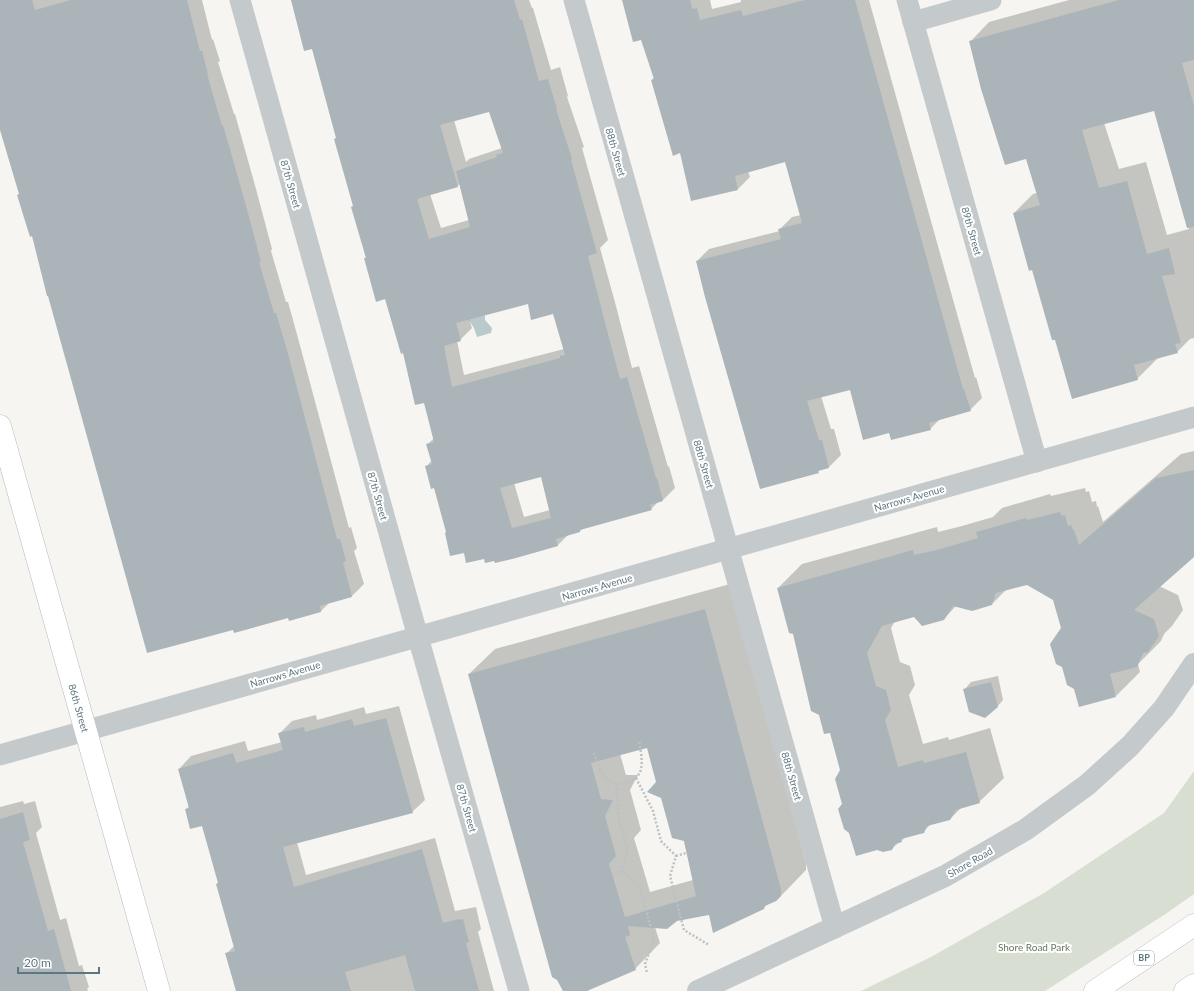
<svg xmlns="http://www.w3.org/2000/svg" width="1194" height="991" font-family="Lato,sans-serif">
	<style>
		.green { fill: #d8ded2 }
		.water { fill: #bacacc }
		.shadow { fill: #0003; fill-rule: evenodd }
		.building { fill: #abb5b9; fill-rule: evenodd }
		.lines { fill: none; stroke-linecap: round; stroke-linejoin: round }
		.secondary-casing { stroke: #b4bbbe; stroke-width: 23 }
		.motorway-casing { stroke: #b6bbbd; stroke-width: 23 }
		.path { stroke: #bec1c2; stroke-width: 2.5; stroke-dasharray: 2 2; stroke-linecap: butt }
		.minor { stroke: #c4c9cb; stroke-width: 21 }
		.tertiary { stroke: #c4c9cb; stroke-width: 22 }
		.secondary { stroke: #fff; stroke-width: 22 }
		.motorway { stroke: #fff; stroke-width: 22 }
		.labels { text-anchor: middle; stroke-width: 4; stroke-linejoin: round; paint-order: stroke }
		.shield { fill: #fff; stroke: #8e9fa5; stroke-width: 1 }
		.shield-label { font-size: 9px; font-weight: bold; fill: #5e767f }
		.street-label { font-size: 10px; fill: #5e767f; stroke: #fff }
		.park-label { font-size: 10px; fill: #66775d; stroke: #fff }
	</style>
	<rect width="100%" height="100%" fill="#f6f5f1"/>
	<path class="green" d="M 1194,771 L 1194,894 L 1164,915 L 1045,991 L 861,991 L 931,957 L 1044,893 L 1164,813 Z"/>
	<path class="water" d="M 485,315 L 485,320 L 492,328 L 491,333 L 477,337 L 474,328 L 466,316 Z"/>
	<g class="shadow">
		<path d="M 0,0 L 202,0 L 212,40 L 213,39 L 220,61 L 218,62 L 234,114 L 235,114 L 256,189 L 272,249 L 271,251 L 286,302 L 288,302 L 298,338 L 349,528 L 351,527 L 357,548 L 354,551 L 364,584 L 352,596 L 330,602 L 321,611 L 290,620 L 33,235 L 0,121 Z"/>
		<path d="M 291,0 L 529,0 L 532,8 L 533,8 L 551,70 L 560,67 L 568,96 L 567,97 L 584,147 L 582,148 L 608,240 L 600,248 L 616,306 L 632,368 L 639,366 L 668,467 L 669,466 L 675,488 L 663,500 L 658,502 L 651,509 L 583,528 L 580,531 L 569,534 L 558,545 L 516,557 L 495,560 L 465,552 L 447,532 L 435,487 L 426,467 L 432,460 L 428,444 L 434,438 L 425,402 L 404,352 L 386,298 L 365,258 L 366,257 L 337,137 L 313,48 ZM 489,110 L 502,148 L 469,159 L 466,162 L 454,120 ZM 460,184 L 469,220 L 441,228 L 430,194 L 457,186 ZM 528,303 L 554,313 L 564,349 L 464,375 L 457,341 L 460,340 L 472,328 L 469,319 ZM 542,475 L 550,510 L 524,517 L 514,483 Z"/>
		<path d="M 623,0 L 710,0 L 712,9 L 741,2 L 741,0 L 869,0 L 975,378 L 976,377 L 982,398 L 970,410 L 941,418 L 930,429 L 890,432 L 851,389 L 821,396 L 831,429 L 834,429 L 841,455 L 829,467 L 820,470 L 818,472 L 697,261 L 709,249 L 780,231 L 780,229 L 792,217 L 801,215 L 786,160 L 748,171 L 750,177 L 738,189 L 652,80 L 654,77 L 642,39 Z"/>
		<path d="M 1069,0 L 1194,0 L 1194,338 L 1190,339 L 1177,352 L 1156,358 L 1157,359 L 1137,379 L 1056,338 L 1014,213 L 1033,194 L 1037,193 L 1027,158 L 970,42 L 989,22 ZM 1155,109 L 1189,229 L 1167,235 L 1146,162 L 1119,169 L 1104,123 Z"/>
		<path d="M 1194,451 L 1194,556 L 1159,586 L 1178,595 L 1183,610 L 1172,626 L 1164,634 L 1161,641 L 1138,664 L 1140,672 L 1116,696 L 1062,628 L 1054,599 L 1027,584 L 1006,590 L 991,605 L 956,606 L 943,620 L 915,616 L 895,621 L 891,628 L 900,662 L 910,666 L 915,685 L 909,695 L 923,744 L 948,737 L 949,740 L 990,728 L 1004,778 L 979,802 L 961,808 L 950,819 L 932,823 L 923,832 L 906,837 L 891,849 L 877,849 L 843,804 L 841,770 L 831,732 L 794,634 L 778,588 L 802,564 L 937,527 L 938,532 L 962,526 L 993,517 L 1002,508 L 1050,494 L 1051,496 L 1085,488 L 1086,492 L 1089,491 L 1092,502 L 1096,501 L 1097,507 L 1098,506 L 1103,522 L 1181,454 Z"/>
		<path d="M 730,584 L 806,863 L 806,870 L 776,901 L 768,904 L 763,908 L 709,913 L 676,920 L 655,927 L 660,943 L 635,969 L 580,991 L 564,991 L 469,674 L 495,649 ZM 648,747 L 657,782 L 684,841 L 693,880 L 650,892 L 634,838 L 641,830 L 630,790 L 638,775 L 626,775 L 620,754 Z"/>
		<path d="M 998,676 L 1003,700 L 997,707 L 965,689 L 971,682 Z"/>
		<path d="M 399,706 L 425,800 L 412,812 L 297,842 L 306,875 L 435,838 L 455,911 L 476,907 L 481,929 L 478,932 L 494,991 L 237,991 L 227,953 L 234,946 L 217,884 L 219,882 L 202,825 L 186,810 L 189,806 L 179,769 L 191,756 L 245,741 L 248,751 L 282,742 L 279,734 L 292,721 L 316,715 L 317,720 L 364,707 L 366,714 Z"/>
		<path d="M 23,801 L 24,804 L 35,801 L 42,827 L 36,833 L 60,920 L 66,918 L 79,966 L 82,965 L 89,987 L 87,989 L 88,991 L 0,991 L 0,807 Z"/>
	</g>
	<g class="building">
		<path d="M 0,0 L 32,0 L 35,10 L 71,0 L 187,0 L 200,51 L 202,51 L 208,74 L 207,74 L 222,126 L 223,125 L 245,202 L 261,262 L 259,262 L 274,313 L 276,313 L 287,350 L 337,539 L 340,539 L 346,561 L 343,562 L 352,597 L 320,606 L 321,612 L 289,621 L 288,618 L 234,633 L 233,630 L 147,653 L 48,296 L 47,296 L 32,236 L 30,237 L 17,195 L 19,194 L 0,130 Z"/>
		<path d="M 291,0 L 514,0 L 520,20 L 522,19 L 539,81 L 548,79 L 557,109 L 556,109 L 572,159 L 571,160 L 597,253 L 588,256 L 604,319 L 620,379 L 627,377 L 656,478 L 657,478 L 663,501 L 650,505 L 652,510 L 580,530 L 580,532 L 556,539 L 558,546 L 516,558 L 495,563 L 494,561 L 485,563 L 484,559 L 466,563 L 464,553 L 450,556 L 445,533 L 446,532 L 434,488 L 431,489 L 425,466 L 432,464 L 426,444 L 434,442 L 424,403 L 415,405 L 403,353 L 401,354 L 385,299 L 376,302 L 364,258 L 366,258 L 351,207 L 353,206 L 334,139 L 336,138 L 312,49 L 304,51 ZM 489,112 L 503,153 L 496,155 L 497,157 L 456,171 L 470,227 L 429,239 L 417,199 L 458,187 L 440,125 ZM 528,304 L 531,320 L 553,314 L 565,355 L 560,356 L 560,358 L 452,387 L 444,346 L 461,341 L 456,323 ZM 541,477 L 551,518 L 512,528 L 500,488 Z"/>
		<path d="M 622,0 L 690,0 L 692,9 L 697,8 L 700,20 L 741,10 L 743,16 L 805,0 L 855,0 L 963,389 L 964,389 L 971,411 L 929,423 L 931,430 L 891,440 L 889,433 L 863,440 L 850,390 L 807,401 L 819,440 L 822,440 L 829,468 L 818,471 L 819,473 L 760,489 L 705,297 L 696,261 L 781,239 L 778,229 L 802,223 L 785,162 L 735,176 L 738,190 L 691,201 L 680,153 L 673,156 L 651,80 L 654,79 L 641,40 L 633,42 Z"/>
		<path d="M 1119,0 L 1194,0 L 1194,60 L 1182,63 L 1194,106 L 1194,227 L 1187,228 L 1154,111 L 1082,130 L 1099,188 L 1127,181 L 1147,254 L 1169,248 L 1175,274 L 1162,276 L 1181,343 L 1175,344 L 1178,353 L 1134,365 L 1138,380 L 1072,399 L 1055,340 L 1052,340 L 1032,270 L 1029,271 L 1013,213 L 1040,205 L 1026,159 L 1005,165 L 981,89 L 969,41 Z"/>
		<path d="M 1194,470 L 1194,557 L 1134,610 L 1154,619 L 1159,636 L 1148,652 L 1143,653 L 1137,667 L 1110,674 L 1116,697 L 1079,707 L 1074,689 L 1067,685 L 1062,667 L 1056,664 L 1050,644 L 1061,628 L 1053,600 L 1027,585 L 996,593 L 992,605 L 972,611 L 953,606 L 944,620 L 922,626 L 914,617 L 882,626 L 867,653 L 876,686 L 886,690 L 891,710 L 885,720 L 898,767 L 923,760 L 924,763 L 966,752 L 980,803 L 956,810 L 950,820 L 927,826 L 924,833 L 901,839 L 902,842 L 895,844 L 892,850 L 883,852 L 877,850 L 856,856 L 849,833 L 844,829 L 838,809 L 842,804 L 835,779 L 840,770 L 830,733 L 824,734 L 819,715 L 811,711 L 793,634 L 789,633 L 777,588 L 913,550 L 914,555 L 937,550 L 978,538 L 976,532 L 1026,518 L 1027,520 L 1060,512 L 1062,516 L 1065,515 L 1068,526 L 1071,525 L 1073,530 L 1074,530 L 1079,545 L 1156,478 Z"/>
		<path d="M 705,609 L 781,889 L 781,896 L 776,901 L 765,906 L 764,909 L 713,933 L 709,915 L 677,921 L 667,929 L 628,926 L 630,935 L 625,937 L 636,970 L 587,991 L 563,991 L 557,980 L 552,977 L 468,674 ZM 647,748 L 656,782 L 647,792 L 661,798 L 672,838 L 684,841 L 696,896 L 625,917 L 609,864 L 616,856 L 605,816 L 613,800 L 601,799 L 591,763 Z"/>
		<path d="M 991,682 L 998,707 L 985,718 L 969,712 L 963,689 Z"/>
		<path d="M 386,718 L 413,813 L 283,847 L 294,887 L 422,849 L 443,923 L 459,919 L 460,920 L 463,919 L 469,942 L 466,943 L 479,991 L 415,991 L 405,955 L 345,972 L 351,991 L 236,991 L 225,953 L 235,951 L 216,884 L 218,883 L 202,826 L 190,829 L 185,809 L 189,808 L 178,769 L 233,753 L 236,763 L 283,750 L 278,733 L 304,727 L 305,732 L 352,719 L 354,726 Z"/>
		<path d="M 23,812 L 30,840 L 23,842 L 48,931 L 54,929 L 71,991 L 0,991 L 0,819 Z"/>
	</g>
	<g class="lines">
		<defs>
			<path id="secondary" d="M 0,426 L 159,991"/>
			<g id="motorway">
				<path d="M 1095,991 L 1194,925"/>
				<path d="M 1185,991 L 1194,985"/>
			</g>
		</defs>
		<use href="#secondary" class="secondary-casing"/>
		<use href="#motorway" class="motorway-casing"/>
		<g class="path">
			<path d="M 594,753 C 597,761 600,772 606,778 C 617,789 638,783 641,769 C 643,760 640,748 639,740"/>
			<path d="M 636,778 L 653,811 L 661,841 L 676,856 L 670,876 L 684,930 L 709,945"/>
			<path d="M 616,784 L 619,820 L 628,850 L 622,871 L 639,885 L 654,939 L 645,964 L 647,973"/>
			<path d="M 676,856 L 686,853"/>
			<path d="M 612,874 L 622,871"/>
		</g>
		<g class="minor">
			<path d="M 240,0 L 418,637 L 519,991"/>
			<path d="M 574,0 L 835,928"/>
			<path d="M 907,0 L 1037,462"/>
			<path d="M 913,22 L 991,0"/>
			<path d="M 0,755 L 1194,417"/>
		</g>
		<path class="tertiary" d="M 698,991 L 945,876 L 1025,830 L 1087,785 L 1130,746 L 1164,708 L 1194,664"/>
		<use href="#secondary" class="secondary"/>
		<use href="#motorway" class="motorway"/>
	</g>
	<g class="labels">
		<rect class="shield" x="1134" y="951" width="20" height="14" rx="3"/>
		<g class="shield-label">
			<text x="1144" y="961">BP</text>
		</g>
		<g class="street-label">
			<text transform="translate(616 152) rotate(74)" y="4">88th Street</text>
			<text transform="translate(291 184) rotate(74)" y="4">87th Street</text>
			<text transform="translate(972 231) rotate(74)" y="4">89th Street</text>
			<text transform="translate(704 464) rotate(74)" y="4">88th Street</text>
			<text transform="translate(378 496) rotate(74)" y="4">87th Street</text>
			<text transform="translate(909 498) rotate(-16)" y="4">Narrows Avenue</text>
			<text transform="translate(597 587) rotate(-16)" y="4">Narrows Avenue</text>
			<text transform="translate(285 674) rotate(-16)" y="4">Narrows Avenue</text>
			<text transform="translate(79 708) rotate(74)" y="4">86th Street</text>
			<text transform="translate(792 776) rotate(74)" y="4">88th Street</text>
			<text transform="translate(467 808) rotate(74)" y="4">87th Street</text>
			<text transform="translate(970 862) rotate(-30)" y="4">Shore Road</text>
		</g>
		<g class="park-label">
			<text x="1034" y="951">Shore Road Park</text>
		</g>
	</g>
	<path d="M18 967v6h81v-6" fill="none" stroke="#5e767f" stroke-width="2"/>
	<text x="24" y="967" font-size="12" fill="#5e767f" stroke="#ffffff" stroke-width="3" paint-order="stroke">20 m</text>
</svg>
